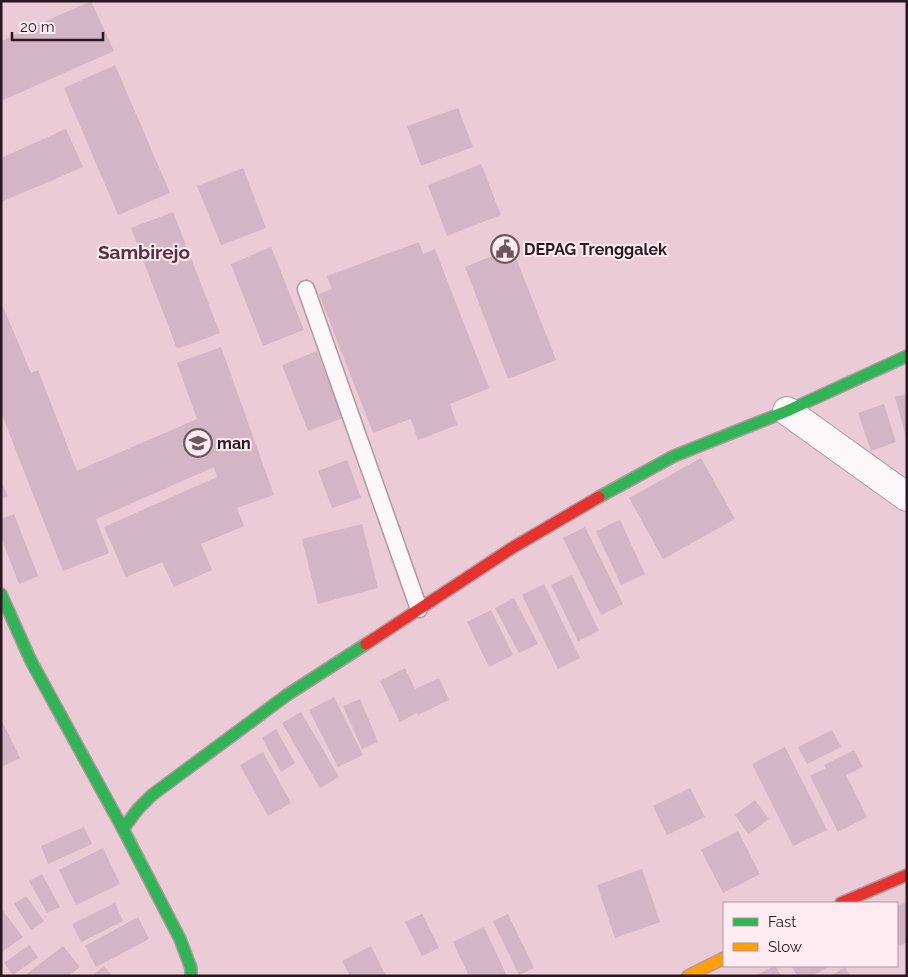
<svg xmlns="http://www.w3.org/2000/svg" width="908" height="977" font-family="Raleway,sans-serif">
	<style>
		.building { fill: #d3b5c6 }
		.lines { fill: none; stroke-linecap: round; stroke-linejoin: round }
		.lane-casing { stroke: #b198a1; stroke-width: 19 }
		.street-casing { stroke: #b198a1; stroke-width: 30 }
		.fast-casing { stroke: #b198a1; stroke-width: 14 }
		.slow-casing { stroke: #b198a1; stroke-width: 14 }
		.jam-casing { stroke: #b198a1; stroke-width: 14 }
		.lane { stroke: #fcf7f9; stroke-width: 16 }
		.street { stroke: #fcf7f9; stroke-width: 28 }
		.fast { stroke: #30b455; stroke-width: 11 }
		.slow { stroke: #ff9f0a; stroke-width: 11 }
		.jam { stroke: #e5322d; stroke-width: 11 }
		.labels { text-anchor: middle; stroke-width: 4; stroke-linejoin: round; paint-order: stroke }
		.poi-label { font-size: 16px; font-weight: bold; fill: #2b171f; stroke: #feecf2; text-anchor: start }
		.quarter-label { font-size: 19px; font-weight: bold; fill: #5b2e40; stroke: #feecf2 }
	</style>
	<rect width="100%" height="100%" fill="#ebcbd6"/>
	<g class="building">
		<path d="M 91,1 L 114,51 L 1,101 L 1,41 Z"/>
		<path d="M 115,65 L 170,193 L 118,215 L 64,88 Z"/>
		<path d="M 458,108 L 473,147 L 421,166 L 407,126 Z"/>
		<path d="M 66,129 L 83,167 L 1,202 L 1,158 Z"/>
		<path d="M 481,164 L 501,215 L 447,236 L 428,185 Z"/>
		<path d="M 243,168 L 266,228 L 221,245 L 197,186 Z"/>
		<path d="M 173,212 L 220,333 L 177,349 L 131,228 Z"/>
		<path d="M 419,242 L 423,254 L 435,249 L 489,388 L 450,404 L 457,425 L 418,440 L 411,419 L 373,433 L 319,294 L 332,289 L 327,276 Z"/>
		<path d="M 271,247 L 304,330 L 263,346 L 231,264 Z"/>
		<path d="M 512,248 L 556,360 L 508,379 L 465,267 Z"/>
		<path d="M 1,302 L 31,373 L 38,370 L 77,471 L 197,419 L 177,363 L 221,347 L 274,495 L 237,508 L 244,526 L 201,544 L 212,570 L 174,587 L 162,562 L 126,577 L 104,527 L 217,477 L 214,467 L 96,519 L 109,553 L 63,571 L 1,412 Z"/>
		<path d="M 317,351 L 343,418 L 308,431 L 282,365 Z"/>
		<path d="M 907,394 L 907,437 L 906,437 L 895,397 Z"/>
		<path d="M 884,404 L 896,442 L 871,451 L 858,413 Z"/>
		<path d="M 701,458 L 735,519 L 663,559 L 629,498 Z"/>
		<path d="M 347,460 L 361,498 L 332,508 L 318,471 Z"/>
		<path d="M 1,482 L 8,496 L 1,499 Z"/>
		<path d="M 14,514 L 38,576 L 19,584 L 1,537 L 1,519 Z"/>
		<path d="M 620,520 L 645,574 L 621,585 L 596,531 Z"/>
		<path d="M 362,524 L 378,588 L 318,604 L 302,539 Z"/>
		<path d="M 585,527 L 623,604 L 601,615 L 563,538 Z"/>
		<path d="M 572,575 L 599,631 L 578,641 L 551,585 Z"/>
		<path d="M 544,584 L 580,658 L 558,669 L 522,595 Z"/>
		<path d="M 514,598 L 538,644 L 519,653 L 495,608 Z"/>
		<path d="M 491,610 L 513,655 L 489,667 L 467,622 Z"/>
		<path d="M 405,668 L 415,689 L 439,678 L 449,700 L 418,715 L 417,713 L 400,722 L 380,681 Z"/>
		<path d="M 334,697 L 363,755 L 338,767 L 309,710 Z"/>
		<path d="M 360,699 L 378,742 L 362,749 L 343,706 Z"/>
		<path d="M 301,712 L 339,777 L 320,788 L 282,723 Z"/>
		<path d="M 1,719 L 20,758 L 1,767 Z"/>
		<path d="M 276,729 L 295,763 L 281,772 L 262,738 Z"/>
		<path d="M 832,730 L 841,747 L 807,764 L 798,747 Z"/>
		<path d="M 785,747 L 827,830 L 793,846 L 752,764 Z"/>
		<path d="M 854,750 L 863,767 L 846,775 L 867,817 L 838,832 L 810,776 L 826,768 L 824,765 Z"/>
		<path d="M 263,752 L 291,803 L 268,816 L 240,765 Z"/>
		<path d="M 690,788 L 705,817 L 667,835 L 653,806 Z"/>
		<path d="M 755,800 L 769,819 L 748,834 L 735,815 Z"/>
		<path d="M 84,827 L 92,844 L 48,864 L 41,846 Z"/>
		<path d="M 738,831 L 760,874 L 723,893 L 701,850 Z"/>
		<path d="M 103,848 L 120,884 L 76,905 L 59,870 Z"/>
		<path d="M 642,869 L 660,922 L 615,938 L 597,885 Z"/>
		<path d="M 42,874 L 60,907 L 47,913 L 29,881 Z"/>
		<path d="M 26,896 L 44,921 L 31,930 L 14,904 Z"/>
		<path d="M 907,901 L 907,942 L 899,946 L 897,941 L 897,906 Z"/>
		<path d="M 115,903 L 123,921 L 81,942 L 72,924 Z"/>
		<path d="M 3,911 L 23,937 L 2,952 L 1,912 Z"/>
		<path d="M 422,914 L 439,948 L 422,956 L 405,922 Z"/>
		<path d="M 508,914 L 534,968 L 519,975 L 493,921 Z"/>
		<path d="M 138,917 L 149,939 L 96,967 L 85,946 Z"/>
		<path d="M 484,927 L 507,976 L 469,976 L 453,942 Z"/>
		<path d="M 29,945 L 38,957 L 13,975 L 4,963 Z"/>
		<path d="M 63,946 L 80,967 L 68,976 L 24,976 Z"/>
		<path d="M 371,946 L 386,976 L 350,976 L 342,961 Z"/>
		<path d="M 104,966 L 112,976 L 92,976 Z"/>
		<path d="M 774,966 L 776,966 L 781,976 L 755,976 Z"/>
		<path d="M 792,966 L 831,966 L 812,976 L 797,976 Z"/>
		<path d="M 845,967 L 850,976 L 830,976 Z"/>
	</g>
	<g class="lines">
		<defs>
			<path id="lane" d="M 306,289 L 419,609"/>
			<path id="street" d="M 787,411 L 907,497"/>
			<g id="fast">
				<path d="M 599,497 L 674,456 L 787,411 L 907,356"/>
				<path d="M 1,594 L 31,661 L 123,829 L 180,939 L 191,968 L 191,976"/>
				<path d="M 123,829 L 138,809 L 152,795 L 287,695 L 366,644"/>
			</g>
			<path id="slow" d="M 688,976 L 724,958"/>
			<g id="jam">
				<path d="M 366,644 L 512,548 L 599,497"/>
				<path d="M 841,903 L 907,875"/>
			</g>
		</defs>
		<use href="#lane" class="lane-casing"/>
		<use href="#street" class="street-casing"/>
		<use href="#fast" class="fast-casing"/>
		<use href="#slow" class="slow-casing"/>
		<use href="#jam" class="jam-casing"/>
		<use href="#lane" class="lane"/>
		<use href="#street" class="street"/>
		<use href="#fast" class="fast"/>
		<use href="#slow" class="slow"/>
		<use href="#jam" class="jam"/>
	</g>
	<defs>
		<symbol id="civic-ring" viewBox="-11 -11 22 22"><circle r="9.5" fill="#feecf2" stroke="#6e565f" stroke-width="1.5"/><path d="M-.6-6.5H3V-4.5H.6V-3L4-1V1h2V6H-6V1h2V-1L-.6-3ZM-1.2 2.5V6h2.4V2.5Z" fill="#6e565f"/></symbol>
		<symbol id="school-ring" viewBox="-11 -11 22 22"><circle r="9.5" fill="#feecf2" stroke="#6e565f" stroke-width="1.5"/><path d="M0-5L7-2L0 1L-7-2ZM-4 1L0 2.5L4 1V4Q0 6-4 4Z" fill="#6e565f"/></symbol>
	</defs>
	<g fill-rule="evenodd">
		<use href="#civic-ring" x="489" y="233" width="32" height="32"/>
		<use href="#school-ring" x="182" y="427" width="32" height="32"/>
	</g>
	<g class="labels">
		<g class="poi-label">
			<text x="524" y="255">DEPAG Trenggalek</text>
			<text x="217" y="449">man</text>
		</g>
		<g class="quarter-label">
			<text x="144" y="259">Sambirejo</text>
		</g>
	</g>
	<rect width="908" height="977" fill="none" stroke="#2b171f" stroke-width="5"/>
	<rect x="723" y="902" width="175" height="65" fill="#feecf2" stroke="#aa979e"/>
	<rect x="733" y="918" width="25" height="8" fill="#30b455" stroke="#aa979e"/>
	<text x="768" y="927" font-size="15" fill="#2b171f">Fast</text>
	<rect x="733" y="943" width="25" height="8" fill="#ff9f0a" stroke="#aa979e"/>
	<text x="768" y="952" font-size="15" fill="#2b171f">Slow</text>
	<path d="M12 32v8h91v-8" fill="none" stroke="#2b171f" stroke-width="2.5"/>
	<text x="20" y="32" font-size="15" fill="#2b171f" stroke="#feecf2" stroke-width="4" paint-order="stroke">20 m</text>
</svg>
